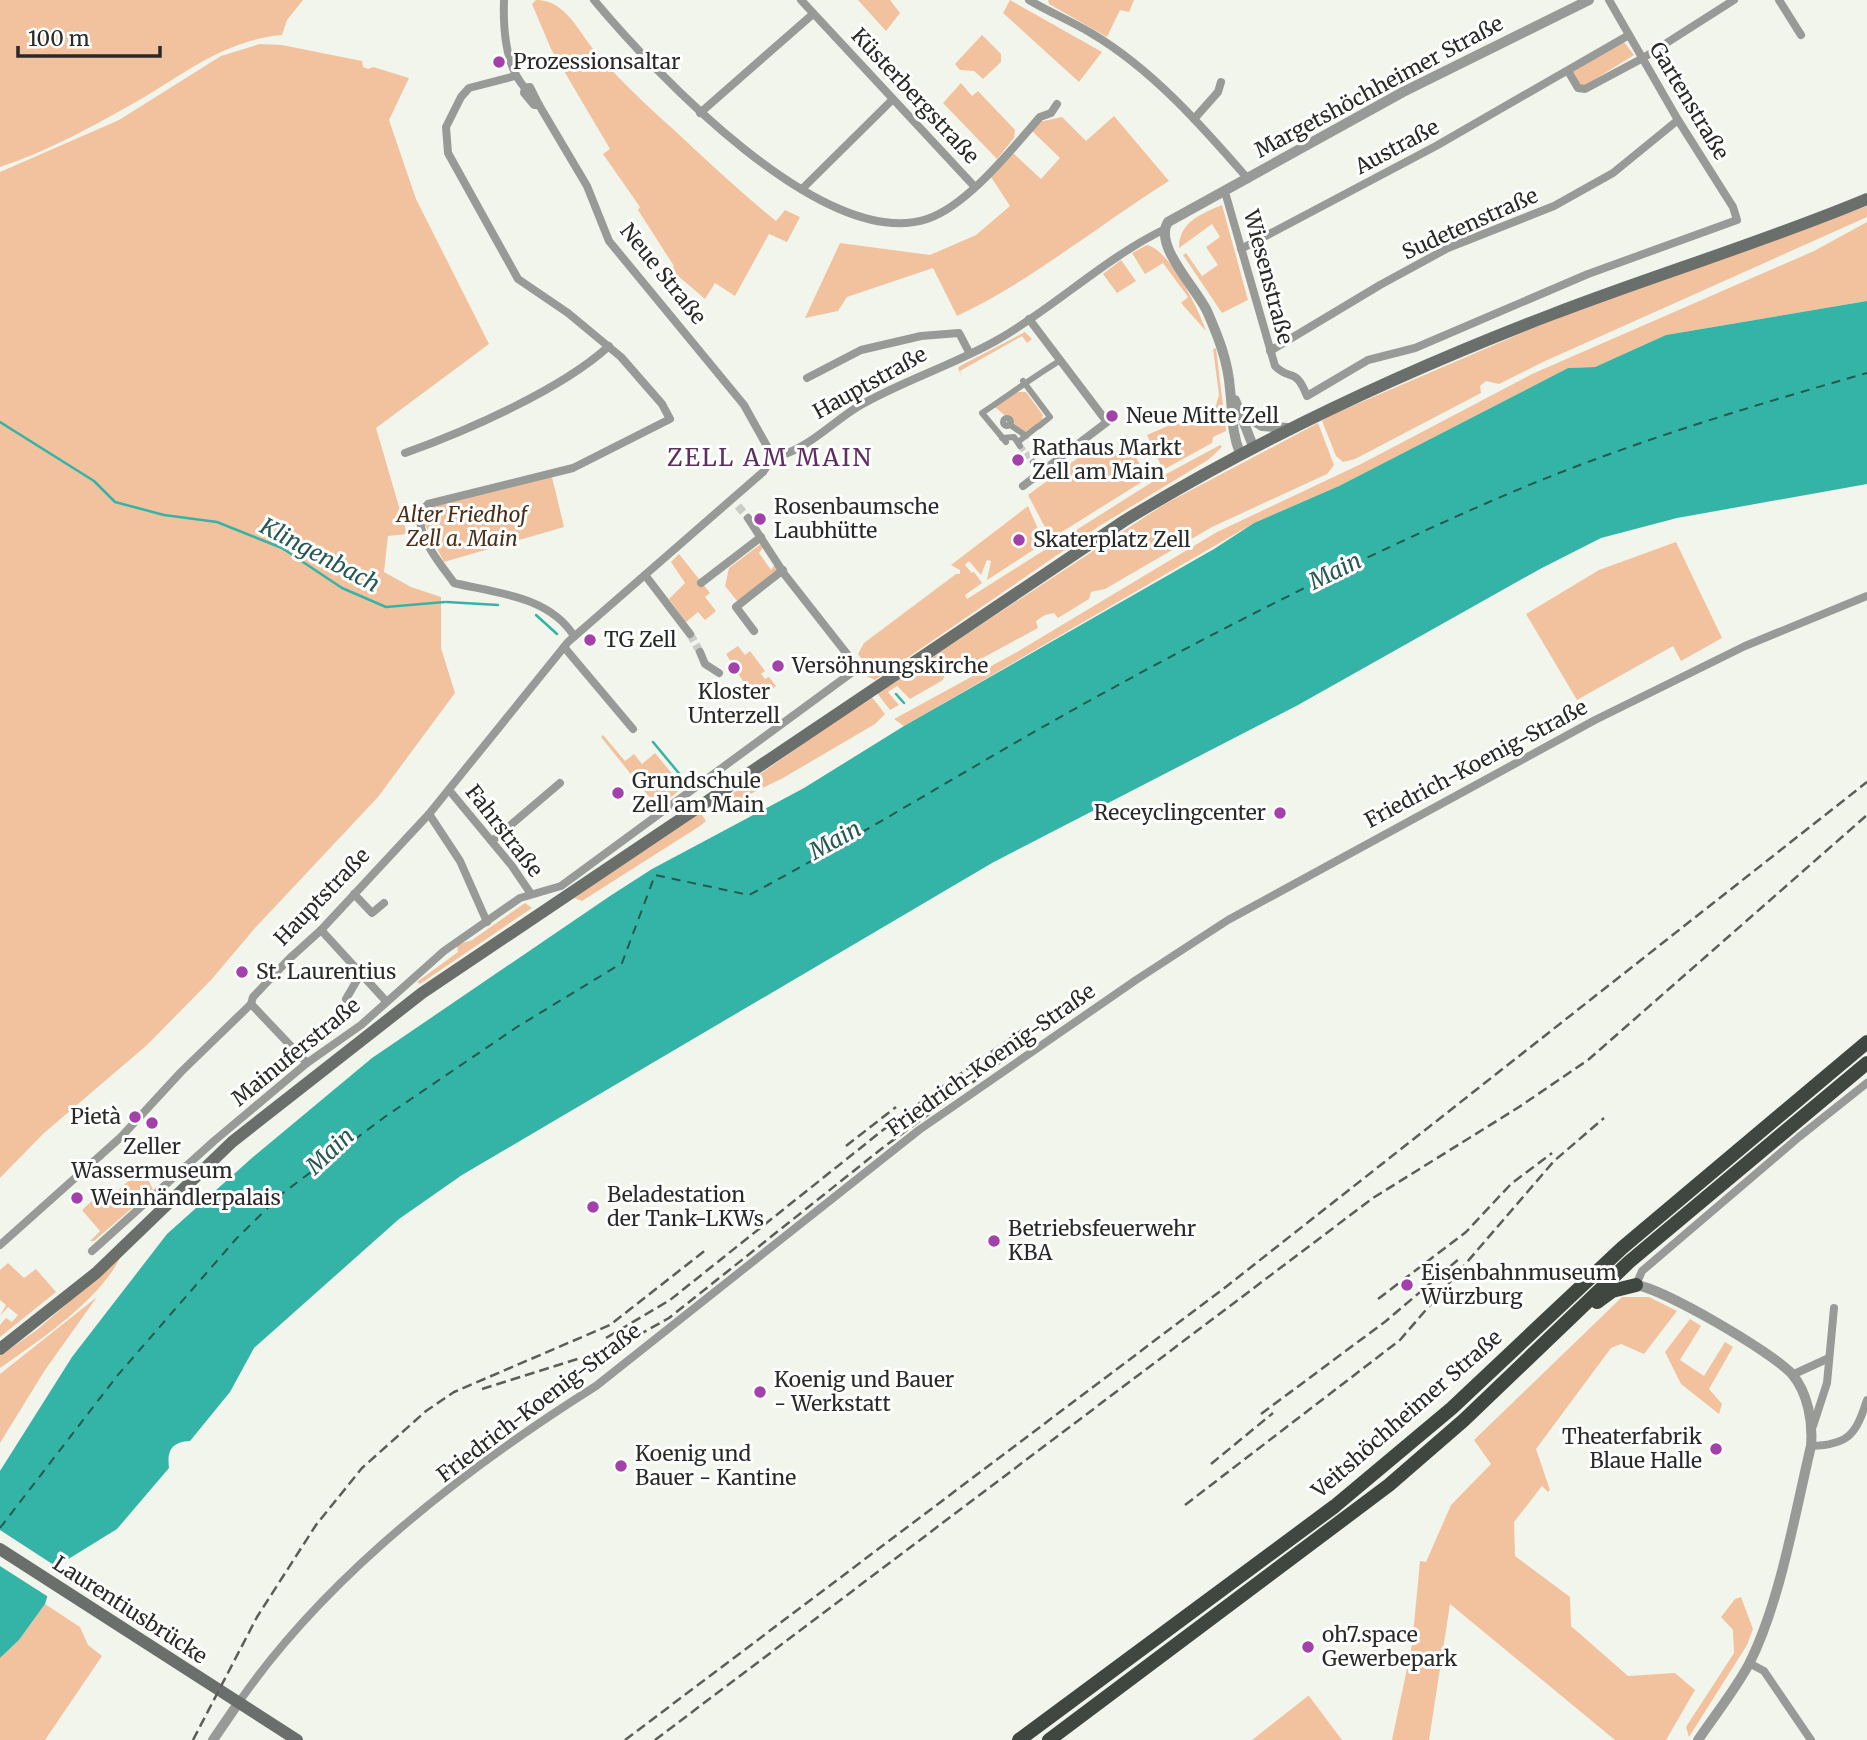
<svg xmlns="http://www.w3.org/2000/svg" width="1867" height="1740" font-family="Merriweather,serif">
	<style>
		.green { fill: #f2c29e }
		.water { fill: #34b4a6 }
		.pier { fill: #f2f5ec }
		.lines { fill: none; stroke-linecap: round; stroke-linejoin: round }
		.stream { stroke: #34b4a6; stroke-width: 2.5 }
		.ferry { stroke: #265952; stroke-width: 2; stroke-dasharray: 9 7; stroke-linecap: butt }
		.pedestrian-tunnel { stroke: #caccc5; stroke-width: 6; stroke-dasharray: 6 3; stroke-linecap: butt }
		.minor-tunnel { stroke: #caccc5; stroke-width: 8; stroke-dasharray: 8 4; stroke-linecap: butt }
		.pedestrian { stroke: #979a97; stroke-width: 6 }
		.minor { stroke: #979a97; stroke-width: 8 }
		.tertiary { stroke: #979a97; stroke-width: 10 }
		.secondary { stroke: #6b6f6c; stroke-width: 12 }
		.trunk { stroke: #404640; stroke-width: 14 }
		.rail { stroke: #5c5d59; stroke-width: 2.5; stroke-dasharray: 10 5; stroke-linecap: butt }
		.poi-dot { fill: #a141a9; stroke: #fff; stroke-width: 2.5 }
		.labels { text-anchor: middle; stroke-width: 6; stroke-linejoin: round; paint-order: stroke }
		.poi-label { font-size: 21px; fill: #292a27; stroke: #fff; text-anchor: start }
		.street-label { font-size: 21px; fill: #292a27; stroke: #fff }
		.park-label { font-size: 21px; font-style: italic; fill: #4b2e16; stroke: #fff }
		.water-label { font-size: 23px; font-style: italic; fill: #265952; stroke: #fff }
		.quarter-label { font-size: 24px; letter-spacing: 2px; fill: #5e2f61; stroke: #fff }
	</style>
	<rect width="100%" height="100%" fill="#f2f5ec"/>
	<g class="green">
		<path d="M 0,0 L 303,0 L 287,20 L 282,35 C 226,40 188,71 141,99 C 97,124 49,151 0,167 Z"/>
		<path d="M 536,0 C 563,0 576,26 590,45 C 614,75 644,103 673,129 C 706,160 740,192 776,221 L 785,210 L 800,217 L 787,242 L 769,234 L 735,296 L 715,283 L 705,299 L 670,269 L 674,266 L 638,210 L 640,207 L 603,154 L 610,149 L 551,49 L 532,4 Z"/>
		<path d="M 858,0 L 890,0 L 900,13 L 886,31 Z"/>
		<path d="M 1010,0 L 1102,52 L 1079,82 L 1003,13 Z"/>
		<path d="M 1048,0 L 1134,0 L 1129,12 L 1120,10 L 1107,37 L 1049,4 Z"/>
		<path d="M 982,35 L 1001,54 L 1001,62 L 983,79 L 974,71 L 960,70 L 955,64 Z"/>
		<path d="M 1624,42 L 1634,55 L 1584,86 L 1580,85 L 1572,72 Z"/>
		<path d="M 260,44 L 282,45 L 362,61 L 363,67 L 368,69 L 373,67 L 409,78 L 389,120 L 416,199 L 489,344 L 376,428 L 407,534 L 388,536 L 384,572 L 411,587 L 441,597 L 441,648 L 455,693 L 378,797 L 255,928 L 211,980 L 147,1045 L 43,1134 L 0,1178 L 0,172 L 119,120 L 221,56 Z"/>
		<path d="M 961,83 L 972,96 L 978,91 L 1015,130 L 1014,138 L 997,159 L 943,103 Z"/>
		<path d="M 1114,116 L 1169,181 C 1097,226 1033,280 957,316 L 933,268 L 847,297 L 838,311 L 805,318 L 840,243 L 930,255 L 976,235 L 1010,206 L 991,177 L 1012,152 L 1041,179 L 1060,158 L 1031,130 L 1039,122 L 1062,117 L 1086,141 Z"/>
		<path d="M 1222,205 L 1248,300 L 1222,313 L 1183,255 L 1186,253 L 1202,276 L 1218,265 L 1206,247 L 1220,237 L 1212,224 L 1179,248 C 1179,222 1201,214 1222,205 Z"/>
		<path d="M 1867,206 L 1867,217 L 1543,362 L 1499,384 L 1486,381 L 1480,386 L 1481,393 L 1355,459 L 1343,462 L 1336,456 L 1322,421 L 1329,416 L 1552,320 Z"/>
		<path d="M 1867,222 L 1867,301 L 1666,335 L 1595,367 L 1568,368 L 1339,486 L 1254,523 L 904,726 L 894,719 L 1017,652 L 1217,532 L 1361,464 L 1532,374 L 1814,251 Z"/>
		<path d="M 1147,245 C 1170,250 1199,310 1206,331 L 1181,303 L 1188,297 L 1163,263 L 1145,274 L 1132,253 Z"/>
		<path d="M 1121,260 L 1136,281 L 1117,293 L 1103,274 Z"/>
		<path d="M 1025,332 L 1032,339 L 1027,343 L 1022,336 L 960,371 L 963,379 L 958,368 L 960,366 Z"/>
		<path d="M 1216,348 L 1226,431 L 1213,437 L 1212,443 L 1163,470 L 1147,435 L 1216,405 L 1219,395 L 1213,349 Z"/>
		<path d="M 1018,392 L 1026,392 L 1043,415 L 1042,420 L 1025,433 L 995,407 Z"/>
		<path d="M 1318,423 L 1334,465 L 1327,474 L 1212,527 L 1105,589 L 1091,592 L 1089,599 L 1058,618 L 1054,613 L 1045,615 L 1036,621 L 1038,628 L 968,666 L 953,664 L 946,669 L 943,680 L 910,699 L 897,686 L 888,692 L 899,705 L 890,710 L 877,693 L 1163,505 Z"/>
		<path d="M 1128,444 L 1148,478 L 1065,530 L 1056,535 L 1048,533 L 1028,495 L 1094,446 L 1104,459 Z"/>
		<path d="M 1220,445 L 1222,447 L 1208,460 L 1101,525 L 875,680 L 862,674 L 866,665 L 858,654 L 864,643 L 956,574 L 960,574 L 960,570 L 951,565 L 1028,506 L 1044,543 L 987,580 L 991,561 L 987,560 L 981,575 L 969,561 L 965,565 L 971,572 L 969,573 L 974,572 L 982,583 L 965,595 L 967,599 L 1157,479 Z"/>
		<path d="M 552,477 L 564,527 L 444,562 L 423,521 L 432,506 Z"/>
		<path d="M 1676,542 L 1722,638 L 1681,661 L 1673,646 L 1577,700 L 1526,614 L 1599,570 Z"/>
		<path d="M 762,543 L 764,546 L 759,553 L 771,570 L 776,563 L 781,569 L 738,602 L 725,586 L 729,568 Z"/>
		<path d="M 679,554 L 710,593 L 705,597 L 716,611 L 705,620 L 698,612 L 686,622 L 669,599 L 685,583 L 671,562 Z"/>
		<path d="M 738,646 L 745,655 L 750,651 L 765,671 L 761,674 L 765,679 L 769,677 L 776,686 L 756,702 L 726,654 Z"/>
		<path d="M 871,696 L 885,714 L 875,724 L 783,778 L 714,812 L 712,808 Z"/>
		<path d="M 603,735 L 625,761 L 634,754 L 642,764 L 655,753 L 683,787 L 658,808 L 601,737 Z"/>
		<path d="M 700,812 L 706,821 L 700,826 L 582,901 L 574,898 Z"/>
		<path d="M 525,903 L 532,908 L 420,984 L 417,982 L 458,952 L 457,945 L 472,940 Z"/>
		<path d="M 145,1172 L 153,1190 L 94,1241 L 90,1241 L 100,1231 L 82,1210 L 108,1186 L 115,1193 L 133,1177 L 139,1178 Z"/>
		<path d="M 121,1256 C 100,1300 40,1340 0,1368 L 0,1356 L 38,1329 Z"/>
		<path d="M 8,1263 L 24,1278 L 36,1269 L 56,1292 L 0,1337 L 0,1325 L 6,1318 L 12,1322 L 18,1315 L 8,1307 L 0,1316 L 6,1305 L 0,1300 L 0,1270 Z"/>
		<path d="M 97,1297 L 45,1370 L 0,1443 L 0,1374 Z"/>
		<path d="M 1622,1297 L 1649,1297 L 1677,1311 L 1644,1354 L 1621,1344 L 1611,1348 L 1536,1449 L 1550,1490 L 1548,1492 L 1542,1486 L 1514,1522 L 1515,1556 L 1570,1597 L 1571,1626 L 1628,1676 L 1675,1673 L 1695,1690 L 1666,1740 L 1615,1740 L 1450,1604 L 1429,1740 L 1392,1740 L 1412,1645 L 1420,1561 L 1426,1562 L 1451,1505 L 1491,1464 L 1474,1440 Z"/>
		<path d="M 1690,1319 L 1701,1326 L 1680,1360 L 1704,1376 L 1725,1342 L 1733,1347 L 1709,1389 L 1722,1404 L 1719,1414 L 1681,1384 L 1665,1352 Z"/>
		<path d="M 1741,1597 L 1753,1629 L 1747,1645 L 1689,1737 L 1686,1727 L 1734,1653 L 1733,1630 L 1721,1617 L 1735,1599 Z"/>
		<path d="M 45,1604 L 80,1627 L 88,1645 L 102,1656 L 45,1740 L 0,1740 L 0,1658 L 19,1640 Z"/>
		<path d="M 1309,1696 L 1342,1740 L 1252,1740 L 1308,1696 Z"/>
	</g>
	<path class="water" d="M 1867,301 L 1867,484 L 1677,518 L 1601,538 L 1540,569 L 1298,705 L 992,863 L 462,1175 L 399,1219 L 254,1348 L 230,1392 L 190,1441 C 171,1442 167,1451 169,1468 L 117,1529 L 57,1566 L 45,1604 L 19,1640 L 0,1658 L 0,1471 L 72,1357 L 167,1234 L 253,1157 L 372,1058 L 610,896 L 652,869 L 804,788 L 904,726 L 1214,549 L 1254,523 L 1339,486 L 1568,368 L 1595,367 L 1666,335 Z"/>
	<path class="pier" d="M 0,1530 L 60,1569 L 50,1598 L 0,1566 Z"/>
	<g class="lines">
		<g class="stream">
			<path d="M 0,422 L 94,481 L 115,502 L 164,515 L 217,522 L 282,548 L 342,588 L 386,607 L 445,602"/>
			<path d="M 447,602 L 498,605"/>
			<path d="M 536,615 L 557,634"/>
			<path d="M 866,669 L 869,672"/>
			<path d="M 896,694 L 904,703"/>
			<path d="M 653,742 L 687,783"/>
		</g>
		<path class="ferry" d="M 0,1528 L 117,1376 L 236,1239 L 283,1193 L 386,1116 L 517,1027 L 622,963 L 655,875 L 749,895 C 864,834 975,764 1089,701 C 1221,628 1358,559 1496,499 C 1613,448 1744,408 1867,373"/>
		<path class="pedestrian-tunnel" d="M 1020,446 L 1033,462"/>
		<g class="minor-tunnel">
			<path d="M 738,506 L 748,518"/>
			<path d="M 690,634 L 700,652"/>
		</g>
		<g class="pedestrian">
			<path d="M 1023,381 L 1050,417 L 1039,426"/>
			<circle cx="1007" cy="422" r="4"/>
			<path d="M 1009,424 L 1026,436"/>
			<path d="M 1002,438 L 1014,437 L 1020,446"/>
			<path d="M 1006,442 L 982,413 C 1009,395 1033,377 1061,360"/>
			<path d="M 1018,442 L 1037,427"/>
			<path d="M 1033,462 L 1041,472"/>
		</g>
		<g class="minor">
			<path d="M 504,0 C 503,29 505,66 525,88 L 530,87 L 539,105 L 587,186 L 609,241 L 744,405 L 773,457"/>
			<path d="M 594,0 C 654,72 824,253 927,219 C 967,206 1012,149 1040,117 L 1051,113 L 1057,104"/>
			<path d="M 801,0 L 974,186"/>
			<path d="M 1029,0 C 1049,12 1071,21 1091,33 C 1152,69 1202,126 1248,179"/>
			<path d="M 1779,0 L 1801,35"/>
			<path d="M 1568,71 L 1578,88 L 1585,89 L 1643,58 L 1734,0"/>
			<path d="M 515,76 L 469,88 L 461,97 L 446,127 L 448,153 L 518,279 L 568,313 L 621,357 L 662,404 L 670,419 L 573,468 L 428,504 C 405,525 441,564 454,583 C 496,593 549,596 574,636"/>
			<path d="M 525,88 L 524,93 L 534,105 L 539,105"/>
			<path d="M 700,113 L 813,14"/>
			<path d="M 1194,119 L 1218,92 L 1221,82"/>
			<path d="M 802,189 L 892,100"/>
			<path d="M 1225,192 L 1275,366 C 1291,382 1295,366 1307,396 L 1368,360 L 1415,348 L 1588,274 L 1737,220 L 1733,207 L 1678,120 L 1609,0"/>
			<path d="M 1241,249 L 1436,146 L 1629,35"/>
			<path d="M 1270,351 L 1380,285 L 1448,248 L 1554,206 L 1613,173 L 1678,120"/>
			<path d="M 807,378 L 861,350 L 921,336 L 959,333 L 970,354"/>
			<path d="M 405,453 C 466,431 561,390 609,346"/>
			<path d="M 1023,486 L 1107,422 L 1029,319"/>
			<path d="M 645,575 L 690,634"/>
			<path d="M 701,583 L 761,537"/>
			<path d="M 754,631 L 736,607 L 783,570"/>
			<path d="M 564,647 L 633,729"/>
			<path d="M 700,652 L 705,664 L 719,673"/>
			<path d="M 449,790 L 512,866 L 531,894"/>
			<path d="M 429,814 L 460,861 L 487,922"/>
			<path d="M 492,841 L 560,783"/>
			<path d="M 354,894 L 372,913 L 384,903"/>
			<path d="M 321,930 L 385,1000"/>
			<path d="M 346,999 L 360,975"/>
			<path d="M 251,1004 L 307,1063"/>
			<path d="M 0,1245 L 121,1137 L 181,1072 L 251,1004 L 253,997 L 289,959 L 321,930 L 429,814 L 568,642 L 763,472 L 773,457 C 805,452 832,422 859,406 C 904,380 954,365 999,339 C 1056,306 1104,259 1163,230"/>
			<path d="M 92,1251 L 214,1141 L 307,1063 L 361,1025 L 444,951 L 520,898 L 561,886 L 858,668 L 785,575 L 748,518"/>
			<path d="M 1636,1285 L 1642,1271 L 1799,1137 L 1867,1083"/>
			<path d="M 1792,1375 L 1829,1358"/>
			<path d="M 1813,1426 L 1827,1383 L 1834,1308"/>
			<path d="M 1811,1446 C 1849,1445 1856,1434 1867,1400"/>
			<path d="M 1749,1663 L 1764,1671 L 1811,1740"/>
			<path d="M 239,1702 C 327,1575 466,1468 596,1386 L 919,1130 L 1136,980 L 1228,920 L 1595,720 L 1745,646 L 1867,596"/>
		</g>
		<g class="tertiary">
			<path d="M 1235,400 L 1253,446"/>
			<path d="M 1240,412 L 1262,426 L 1288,428"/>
			<path d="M 1240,453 C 1231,432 1233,412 1230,389 C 1228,361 1218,336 1207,311 C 1196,288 1153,245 1168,222 L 1403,92 L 1589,0"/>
			<path d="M 1636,1285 C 1664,1289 1772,1352 1792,1374 C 1808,1393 1813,1422 1811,1446 C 1795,1513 1780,1603 1749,1664 C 1735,1690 1715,1715 1698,1740"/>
			<path d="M 213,1740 L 239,1702"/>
		</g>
		<g class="secondary">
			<path d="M 0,1349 L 96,1273 L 232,1142 L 422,993 L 1124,521 C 1261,437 1404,371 1553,314 C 1657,274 1764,242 1867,199"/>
			<path d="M 0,1549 L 297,1740"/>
		</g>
		<g class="trunk">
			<path d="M 1597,1302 L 1612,1291 L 1636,1285"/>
			<path d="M 1019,1740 L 1335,1506 L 1452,1408 L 1622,1248 L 1867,1042"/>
			<path d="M 1049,1740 L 1389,1485 L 1464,1420 L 1629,1262 L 1867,1063"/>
		</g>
		<g class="rail">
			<path d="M 846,1146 L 896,1107"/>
			<path d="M 1378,1299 L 1466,1232 L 1511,1184 L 1552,1153"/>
			<path d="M 606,1338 L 670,1300 L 893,1122 L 1022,1030"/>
			<path d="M 482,1389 L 619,1346 L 669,1318 L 885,1146 L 1009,1056"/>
			<path d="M 1261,1414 L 1386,1321 L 1460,1258"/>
			<path d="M 1211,1464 L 1273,1413"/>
			<path d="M 1185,1505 L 1400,1340 L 1554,1161 L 1604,1118"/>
			<path d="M 193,1740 L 257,1617 L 316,1525 L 362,1468 L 426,1411 L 454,1392 L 610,1325 L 707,1249"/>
			<path d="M 625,1740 L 1227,1286 L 1867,782"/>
			<path d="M 655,1740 L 1373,1198 L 1519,1107 L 1588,1060 L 1867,815"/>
		</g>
	</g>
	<g class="poi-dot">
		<circle cx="499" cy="62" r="7"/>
		<circle cx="1112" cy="416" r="7"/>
		<circle cx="1018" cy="460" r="7"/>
		<circle cx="760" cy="519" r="7"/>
		<circle cx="1019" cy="540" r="7"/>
		<circle cx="590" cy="640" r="7"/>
		<circle cx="778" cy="666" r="7"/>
		<circle cx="734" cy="668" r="7"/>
		<circle cx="618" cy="793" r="7"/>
		<circle cx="1280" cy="813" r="7"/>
		<circle cx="242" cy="972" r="7"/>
		<circle cx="135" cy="1117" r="7"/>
		<circle cx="152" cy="1123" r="7"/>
		<circle cx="77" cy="1198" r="7"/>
		<circle cx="593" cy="1207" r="7"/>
		<circle cx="994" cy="1241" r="7"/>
		<circle cx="1407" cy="1285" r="7"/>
		<circle cx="760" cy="1392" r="7"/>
		<circle cx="1716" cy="1449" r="7"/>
		<circle cx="621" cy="1466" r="7"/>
		<circle cx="1308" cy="1647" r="7"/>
	</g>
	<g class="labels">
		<g class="poi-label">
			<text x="513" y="69">Prozessionsaltar</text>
			<text x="1126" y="423">Neue Mitte Zell</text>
			<text x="1032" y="455">Rathaus Markt<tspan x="1032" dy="24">Zell am Main</tspan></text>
			<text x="774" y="514">Rosenbaumsche<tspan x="774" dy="24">Laubhütte</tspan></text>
			<text x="1033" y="547">Skaterplatz Zell</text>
			<text x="604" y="647">TG Zell</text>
			<text x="792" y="673">Versöhnungskirche</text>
			<text x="734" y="699" text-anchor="middle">Kloster<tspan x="734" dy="24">Unterzell</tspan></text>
			<text x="632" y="788">Grundschule<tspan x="632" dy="24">Zell am Main</tspan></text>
			<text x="1266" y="820" text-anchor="end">Receyclingcenter</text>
			<text x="256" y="979">St. Laurentius</text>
			<text x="121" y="1124" text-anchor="end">Pietà</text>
			<text x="152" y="1154" text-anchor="middle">Zeller<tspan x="152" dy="24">Wassermuseum</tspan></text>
			<text x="607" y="1202">Beladestation<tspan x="607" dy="24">der Tank-LKWs</tspan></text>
			<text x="91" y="1205">Weinhändlerpalais</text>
			<text x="1008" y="1236">Betriebsfeuerwehr<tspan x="1008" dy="24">KBA</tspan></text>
			<text x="1421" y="1280">Eisenbahnmuseum<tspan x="1421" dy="24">Würzburg</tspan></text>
			<text x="774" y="1387">Koenig und Bauer<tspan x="774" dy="24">- Werkstatt</tspan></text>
			<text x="1702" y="1444" text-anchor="end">Theaterfabrik<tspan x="1702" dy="24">Blaue Halle</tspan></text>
			<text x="635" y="1461">Koenig und<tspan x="635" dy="24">Bauer - Kantine</tspan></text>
			<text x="1322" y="1642">oh7.space<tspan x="1322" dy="24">Gewerbepark</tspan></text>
		</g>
		<g class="street-label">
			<text transform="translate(1379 87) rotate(-28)" y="7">Margetshöchheimer Straße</text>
			<text transform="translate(915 96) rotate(47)" y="7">Küsterbergstraße</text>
			<text transform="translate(1689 101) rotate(59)" y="7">Gartenstraße</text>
			<text transform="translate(1397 147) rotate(-28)" y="7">Austraße</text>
			<text transform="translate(1470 224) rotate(-24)" y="7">Sudetenstraße</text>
			<text transform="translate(663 274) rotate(51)" y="7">Neue Straße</text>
			<text transform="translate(1268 277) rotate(75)" y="7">Wiesenstraße</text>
			<text transform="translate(870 383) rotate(-29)" y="7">Hauptstraße</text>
			<text transform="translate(1476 764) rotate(-28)" y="7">Friedrich-Koenig-Straße</text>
			<text transform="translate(504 831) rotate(52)" y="7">Fahrstraße</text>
			<text transform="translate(322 897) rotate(-46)" y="7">Hauptstraße</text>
			<text transform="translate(296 1052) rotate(-39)" y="7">Mainuferstraße</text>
			<text transform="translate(991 1060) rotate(-35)" y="7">Friedrich-Koenig-Straße</text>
			<text transform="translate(539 1403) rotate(-37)" y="7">Friedrich-Koenig-Straße</text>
			<text transform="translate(1407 1414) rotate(-41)" y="7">Veitshöchheimer Straße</text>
			<text transform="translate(130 1610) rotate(33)" y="7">Laurentiusbrücke</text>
		</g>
		<g class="park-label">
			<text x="462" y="522">Alter Friedhof<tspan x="462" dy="24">Zell a. Main</tspan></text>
		</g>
		<g class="water-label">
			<text transform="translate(320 555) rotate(28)" y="8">Klingenbach</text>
			<text transform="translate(1335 571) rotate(-26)" y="8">Main</text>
			<text transform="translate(835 840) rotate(-29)" y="8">Main</text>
			<text transform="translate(330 1151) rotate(-43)" y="8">Main</text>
		</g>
		<g class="quarter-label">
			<text x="770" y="466">ZELL AM MAIN</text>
		</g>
	</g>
	<path d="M18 46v10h142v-10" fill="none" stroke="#292a27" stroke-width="3.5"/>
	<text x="28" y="46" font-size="21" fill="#292a27" stroke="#ffffff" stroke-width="5" paint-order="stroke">100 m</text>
</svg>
